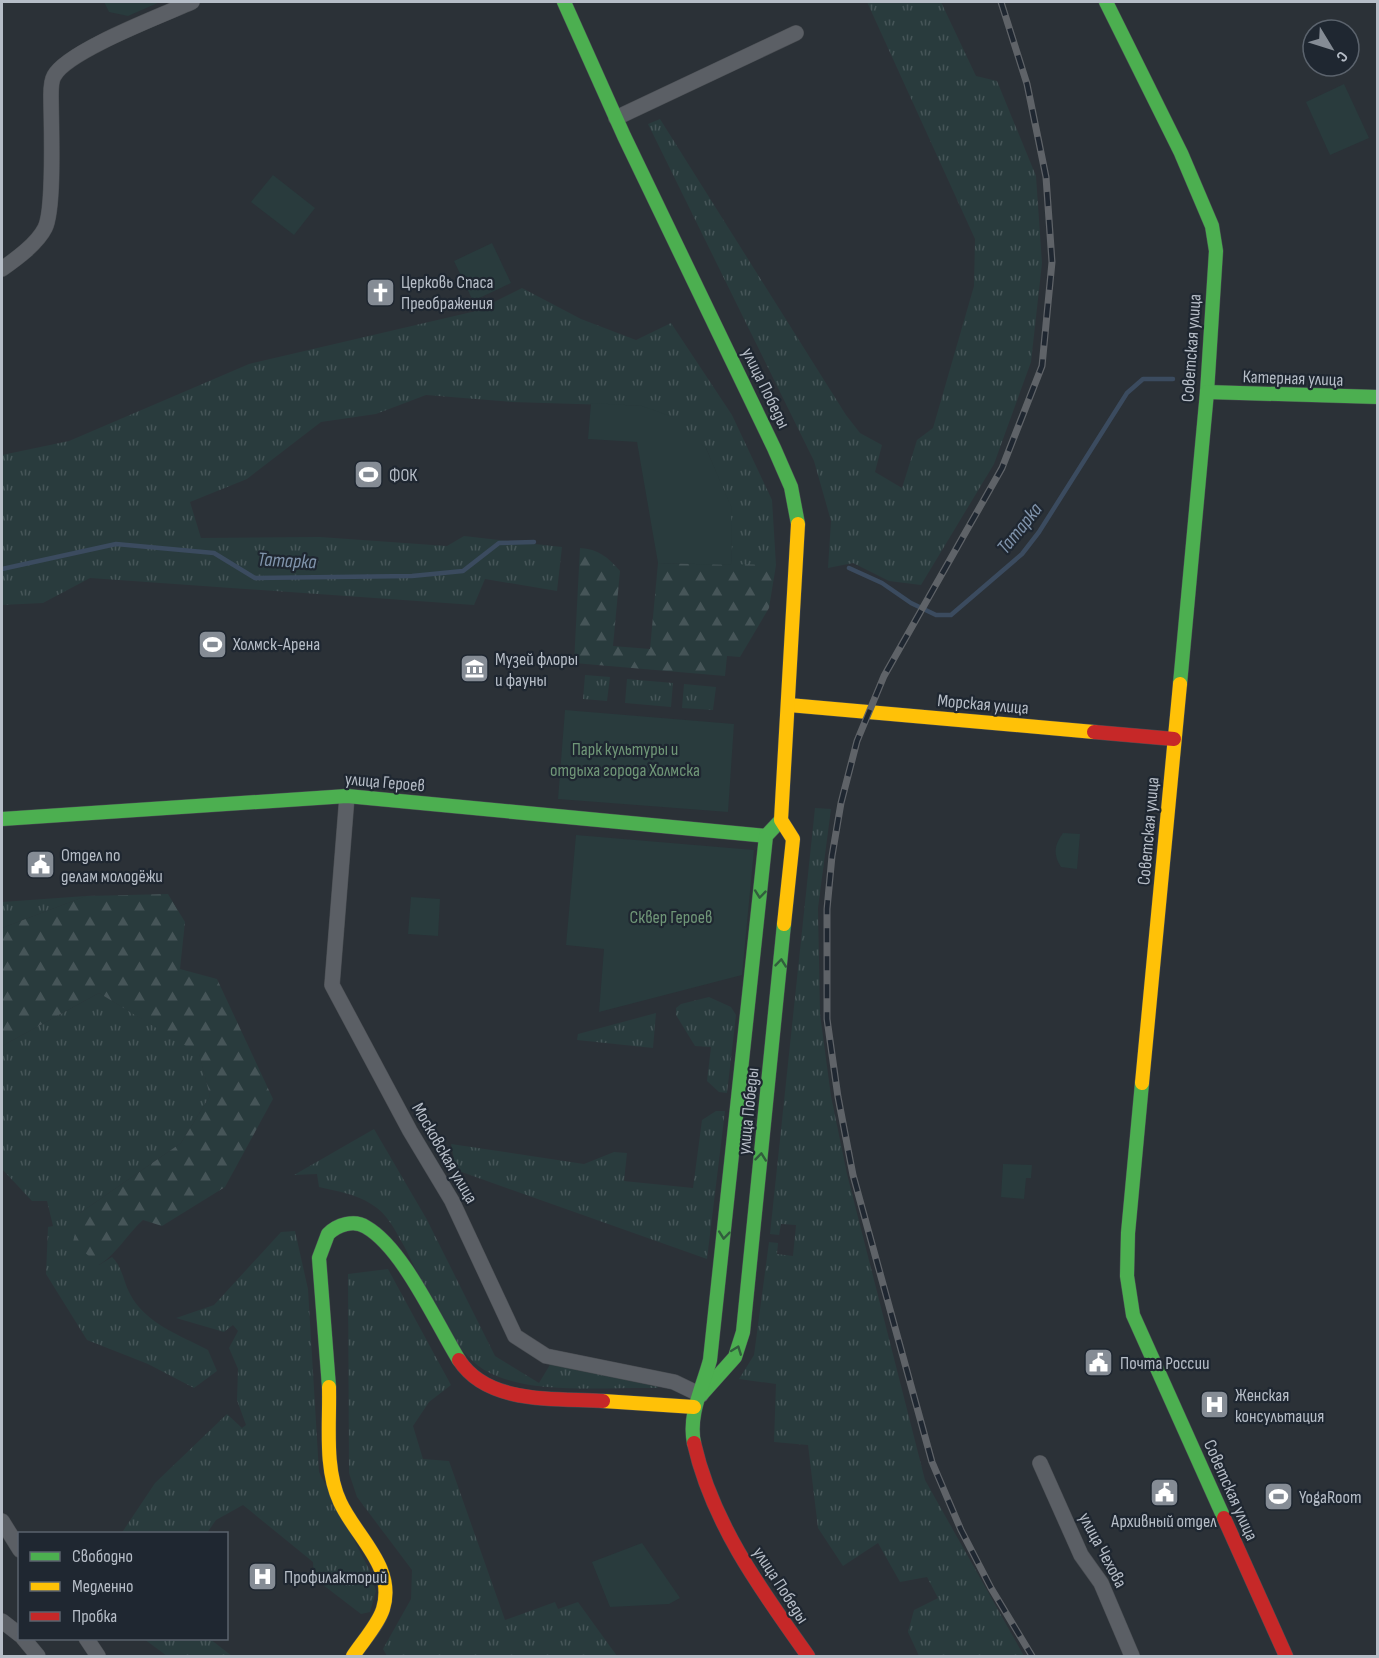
<svg xmlns="http://www.w3.org/2000/svg" width="1379" height="1658" font-family="'Sofia Sans Condensed',sans-serif">
	<style>
		.grass { fill: url(#grass-tufts) }
		.forest { fill: url(#forest-firs) }
		.park { fill: #293b3d }
		.lines { fill: none; stroke-linecap: round; stroke-linejoin: round }
		.stream { stroke: #3b4b5f; stroke-width: 4.5 }
		.street-casing { stroke: #494d52; stroke-width: 16 }
		.fast-casing { stroke: #494d52; stroke-width: 15 }
		.slow-casing { stroke: #494d52; stroke-width: 15 }
		.jam-casing { stroke: #494d52; stroke-width: 15 }
		.street { stroke: #5b5f65; stroke-width: 15 }
		.fast { stroke: #4caf50; stroke-width: 14 }
		.slow { stroke: #ffc107; stroke-width: 14 }
		.jam { stroke: #c62828; stroke-width: 14 }
		.rail-casing { stroke: #5f6368; stroke-width: 7 }
		.rail { stroke: #1f2731; stroke-width: 4.5; stroke-dasharray: 14; stroke-linecap: butt }
		.oneway { stroke: #315d3d }
		.labels { text-anchor: middle; stroke-width: 4.5; stroke-linejoin: round; paint-order: stroke }
		.poi-label { font-size: 18px; fill: #b6bdc7; stroke: #1f2731; text-anchor: start }
		.street-label { font-size: 18px; fill: #b6bdc7; stroke: #1f2731 }
		.park-label { font-size: 18px; fill: #6f9677; stroke: #1f2731 }
		.water-label { font-size: 20px; font-style: italic; fill: #8094ac; stroke: #1f2731 }
	</style>
	<defs>
		<pattern id="grass-tufts" width="24" height="20" patternUnits="userSpaceOnUse" patternTransform="scale(1.5)"><rect width="24" height="20" fill="#293b3d"/><path d="M3 7l-1-3M5 7V3M7 7l1-3M15 17l-1-3M17 17v-4M19 17l1-3" fill="none" stroke="#465558"/></pattern>
		<pattern id="forest-firs" width="22" height="20" patternUnits="userSpaceOnUse" patternTransform="scale(1.5)"><rect width="22" height="20" fill="#293b3d"/><path d="M5 1l3.5 6h-7zM16 11l3.5 6h-7z" fill="#465558"/></pattern>
	</defs>
	<rect width="100%" height="100%" fill="#2b3137"/>
	<g class="grass">
		<path d="M 867,2 L 941,2 L 976,76 L 997,81 L 1036,176 L 1042,263 L 1031,362 L 994,464 L 921,585 L 889,581 L 853,563 L 828,568 L 831,521 L 814,461 L 648,124 L 660,119 L 846,415 L 860,433 L 882,445 L 875,472 L 902,488 L 917,440 L 933,428 L 974,286 L 975,239 Z"/>
		<path d="M 522,288 L 581,319 L 636,340 L 671,323 L 732,415 L 772,500 L 776,565 L 732,565 L 730,506 L 706,448 L 642,406 L 512,402 L 426,395 L 376,414 L 321,422 L 247,479 L 190,502 L 201,538 L 320,537 L 447,546 L 464,536 L 562,547 L 557,591 L 485,579 L 474,605 L 90,578 L 43,603 L 2,605 L 2,455 L 69,441 L 249,364 L 476,311 Z"/>
		<path d="M 585,675 L 610,677 L 607,701 L 583,699 Z"/>
		<path d="M 627,679 L 673,683 L 671,707 L 625,703 Z"/>
		<path d="M 684,684 L 716,687 L 713,710 L 682,708 Z"/>
		<path d="M 815,808 L 831,809 L 818,908 L 820,1014 L 831,1096 L 847,1174 L 925,1480 L 1024,1656 L 919,1656 L 908,1632 L 914,1610 L 938,1598 L 927,1577 L 900,1582 L 878,1543 L 843,1566 L 818,1528 L 808,1445 L 774,1442 L 776,1384 L 739,1379 L 754,1355 L 769,1242 L 778,1243 L 777,1254 L 793,1256 L 796,1225 L 781,1224 L 779,1235 L 770,1234 Z"/>
		<path d="M 86,896 L 2,928 L 2,902 Z"/>
		<path d="M 99,993 L 199,1053 L 210,1096 L 181,1143 L 80,1213 L 99,1265 L 112,1257 C 123,1268 123,1281 130,1294 C 146,1324 180,1335 208,1350 L 217,1371 L 194,1388 L 148,1364 L 87,1340 L 46,1274 L 48,1227 L 53,1226 L 47,1201 L 32,1201 L 2,1169 L 2,1046 Z"/>
		<path d="M 709,997 L 731,1007 L 736,1015 L 727,1093 L 719,1092 L 707,1081 L 711,1047 L 695,1046 L 676,1015 L 676,1008 L 681,1004 Z"/>
		<path d="M 656,1013 L 653,1048 L 577,1040 L 578,1034 Z"/>
		<path d="M 716,1111 L 725,1111 L 707,1259 L 456,1170 L 451,1144 L 584,1164 L 614,1152 L 627,1153 L 624,1181 L 693,1188 L 702,1120 Z"/>
		<path d="M 374,1129 L 426,1218 L 495,1356 L 539,1383 L 551,1363 L 660,1385 L 657,1388 C 607,1387 535,1395 490,1373 C 450,1354 424,1284 404,1246 C 395,1230 387,1213 371,1204 C 356,1194 336,1191 319,1187 L 317,1174 L 294,1175 Z"/>
		<path d="M 295,1231 L 308,1289 L 319,1472 L 369,1569 L 376,1591 L 370,1612 L 361,1614 L 314,1578 L 313,1562 L 243,1505 L 216,1520 L 207,1533 L 121,1534 L 155,1483 L 227,1414 L 242,1428 L 246,1425 L 237,1400 L 238,1369 L 229,1348 L 238,1331 L 233,1325 L 224,1332 L 176,1318 L 214,1305 L 281,1232 Z"/>
		<path d="M 388,1269 L 451,1385 L 429,1402 L 413,1426 L 423,1459 L 449,1461 L 505,1620 L 555,1602 L 558,1609 L 578,1602 L 617,1656 L 387,1656 L 383,1649 L 411,1599 L 412,1570 L 357,1497 L 349,1473 L 348,1274 Z"/>
		<path d="M 144,1639 L 210,1639 L 232,1656 L 167,1656 Z"/>
	</g>
	<g class="forest">
		<path d="M 580,548 C 598,549 608,557 620,571 L 613,646 L 650,649 L 658,563 L 776,565 L 769,608 L 740,657 L 727,656 L 725,676 L 574,663 Z"/>
		<path d="M 168,894 L 185,922 L 180,969 L 217,979 L 273,1099 L 225,1187 L 162,1226 L 143,1220 C 127,1234 117,1254 99,1265 L 73,1242 L 80,1213 L 181,1143 L 210,1096 L 199,1054 L 99,993 L 2,1046 L 2,928 L 86,896 Z"/>
	</g>
	<g class="park">
		<path d="M 104,2 L 160,2 L 128,16 L 109,12 Z"/>
		<path d="M 1344,84 L 1369,138 L 1330,155 L 1306,102 Z"/>
		<path d="M 273,175 L 315,208 L 294,235 L 251,202 Z"/>
		<path d="M 492,243 L 511,283 L 473,301 L 454,261 Z"/>
		<path d="M 591,403 L 642,406 L 673,417 L 706,448 L 731,506 L 732,565 L 658,563 L 637,442 L 588,439 Z"/>
		<path d="M 565,710 L 734,724 L 728,812 L 558,799 Z"/>
		<path d="M 1063,833 L 1080,834 L 1077,869 L 1061,867 C 1053,855 1054,845 1063,833 Z"/>
		<path d="M 576,835 L 754,850 L 742,975 L 599,1012 L 604,949 L 566,945 Z"/>
		<path d="M 411,897 L 440,899 L 438,936 L 408,934 Z"/>
		<path d="M 1003,1164 L 1032,1165 L 1031,1178 L 1026,1178 L 1024,1199 L 1001,1197 Z"/>
		<path d="M 642,1543 L 680,1598 L 669,1604 L 610,1607 L 592,1562 Z"/>
	</g>
	<g class="lines">
		<g class="stream">
			<path d="M 849,568 L 882,583 L 911,603 L 936,615 L 951,615 L 1022,554 L 1039,532 L 1127,393 L 1143,379 L 1173,379"/>
			<path d="M 2,569 L 116,544 L 214,553 L 255,578 L 412,576 L 463,571 L 499,543 L 534,542"/>
		</g>
		<defs>
			<g id="street">
				<path d="M 616,118 L 796,33"/>
				<path d="M 2,269 C 16,259 37,244 45,228 C 55,208 51,121 51,95 C 51,89 51,81 54,76 C 67,51 163,15 192,2"/>
				<path d="M 347,796 L 332,985 L 410,1131 L 452,1201 L 515,1336 L 546,1356 L 674,1382 L 701,1395"/>
				<path d="M 1040,1463 L 1081,1555 L 1101,1583 L 1132,1656"/>
				<path d="M 2,1521 L 20,1550"/>
				<path d="M 2,1621 L 20,1635"/>
				<path d="M 23,1638 L 38,1656"/>
				<path d="M 86,1638 L 98,1656"/>
			</g>
			<g id="fast">
				<path d="M 564,2 L 624,136 L 774,448 L 791,487 L 798,524"/>
				<path d="M 1106,2 L 1181,153 L 1212,226 L 1216,251 L 1207,392"/>
				<path d="M 1180,684 L 1207,392 L 1378,397"/>
				<path d="M 2,819 L 347,796 L 766,836"/>
				<path d="M 1142,1083 L 1128,1233 L 1127,1276 L 1133,1315 L 1224,1518"/>
				<path d="M 329,1387 L 319,1258 L 328,1234 C 337,1225 354,1219 366,1227 C 403,1248 436,1323 459,1360"/>
				<path d="M 701,1395 L 735,1357 L 743,1332 L 784,924"/>
				<path d="M 694,1443 C 688,1414 703,1387 710,1360 L 766,836 L 781,820"/>
			</g>
			<g id="slow">
				<path d="M 789,705 L 1094,732"/>
				<path d="M 784,924 L 793,839 L 781,820 L 798,524"/>
				<path d="M 1142,1083 L 1180,684"/>
				<path d="M 329,1387 C 330,1424 324,1468 340,1502 C 356,1537 396,1567 383,1609 C 378,1625 362,1642 353,1656"/>
				<path d="M 603,1401 L 694,1407"/>
			</g>
			<g id="jam">
				<path d="M 1094,732 L 1174,739"/>
				<path d="M 459,1360 C 488,1405 556,1398 603,1401"/>
				<path d="M 694,1443 C 712,1523 761,1590 808,1656"/>
				<path d="M 1224,1518 L 1286,1656"/>
			</g>
		</defs>
		<use href="#street" class="street-casing"/>
		<use href="#fast" class="fast-casing"/>
		<use href="#slow" class="slow-casing"/>
		<use href="#jam" class="jam-casing"/>
		<use href="#street" class="street"/>
		<use href="#fast" class="fast"/>
		<use href="#slow" class="slow"/>
		<use href="#jam" class="jam"/>
		<defs>
			<path id="rail" d="M 1001,2 L 1027,84 L 1046,177 L 1052,262 L 1042,366 L 1002,468 L 884,676 L 857,741 L 841,803 L 832,856 L 827,909 L 827,1019 L 838,1097 L 853,1175 L 932,1462 L 961,1530 L 991,1588 L 1032,1656"/>
		</defs>
		<use href="#rail" class="rail-casing"/>
		<use href="#rail" class="rail"/>
	</g>
	<defs><path id="oneway-chevron" d="M-2-3.5L2.5 0L-2 3.5" fill="none" stroke-width="1.6" stroke-linecap="round" stroke-linejoin="round" transform="scale(1.5)"/></defs>
	<g class="oneway">
		<use href="#oneway-chevron" transform="translate(760 894) rotate(96)"/>
		<use href="#oneway-chevron" transform="translate(781 963) rotate(-84)"/>
		<use href="#oneway-chevron" transform="translate(761 1157) rotate(-84)"/>
		<use href="#oneway-chevron" transform="translate(724 1235) rotate(96)"/>
		<use href="#oneway-chevron" transform="translate(737 1350) rotate(-69)"/>
	</g>
	<defs>
		<symbol id="church-square" viewBox="-11 -11 22 22"><rect x="-9" y="-9" width="18" height="18" rx="4" fill="#858c95" stroke="#1f2731"/><path d="M-1.2-6h2.4v3.5h3.3v2.4h-3.3V6h-2.4V-.1h-3.3v-2.4h3.3Z" fill="#fff"/></symbol>
		<symbol id="stadium-square" viewBox="-11 -11 22 22"><rect x="-9" y="-9" width="18" height="18" rx="4" fill="#858c95" stroke="#1f2731"/><path d="M0-5a6.5 5 0 1 0 0 10a6.5 5 0 1 0 0-10ZM-3.5-1.8h7v3.6h-7Z" fill="#fff"/></symbol>
		<symbol id="museum-square" viewBox="-11 -11 22 22"><rect x="-9" y="-9" width="18" height="18" rx="4" fill="#858c95" stroke="#1f2731"/><path d="M0-6L6-3V-2H-6V-3ZM-5-1h2V3h-2ZM-1-1h2V3h-2ZM3-1h2V3H3ZM-6 4H6V6H-6Z" fill="#fff"/></symbol>
		<symbol id="civic-square" viewBox="-11 -11 22 22"><rect x="-9" y="-9" width="18" height="18" rx="4" fill="#858c95" stroke="#1f2731"/><path d="M-.6-6.5H3V-4.5H.6V-3L4-1V1h2V6H-6V1h2V-1L-.6-3ZM-1.2 2.5V6h2.4V2.5Z" fill="#fff"/></symbol>
		<symbol id="hospital-square" viewBox="-11 -11 22 22"><rect x="-9" y="-9" width="18" height="18" rx="4" fill="#858c95" stroke="#1f2731"/><path d="M-5-5h3v3.5h4V-5h3V5h-3V1.5h-4V5h-3Z" fill="#fff"/></symbol>
	</defs>
	<g fill-rule="evenodd">
		<use href="#church-square" x="364" y="276" width="33" height="33"/>
		<use href="#stadium-square" x="352" y="458" width="33" height="33"/>
		<use href="#stadium-square" x="196" y="628" width="33" height="33"/>
		<use href="#museum-square" x="458" y="652" width="33" height="33"/>
		<use href="#civic-square" x="24" y="848" width="33" height="33"/>
		<use href="#civic-square" x="1082" y="1346" width="33" height="33"/>
		<use href="#hospital-square" x="1198" y="1388" width="33" height="33"/>
		<use href="#civic-square" x="1148" y="1476" width="33" height="33"/>
		<use href="#stadium-square" x="1262" y="1480" width="33" height="33"/>
		<use href="#hospital-square" x="246" y="1560" width="33" height="33"/>
	</g>
	<g class="labels">
		<g class="poi-label">
			<text x="401" y="288">Церковь Спаса<tspan x="401" dy="21">Преображения</tspan></text>
			<text x="389" y="481">ФОК</text>
			<text x="233" y="650">Холмск-Арена</text>
			<text x="495" y="665">Музей флоры<tspan x="495" dy="21">и фауны</tspan></text>
			<text x="61" y="861">Отдел по<tspan x="61" dy="21">делам молодёжи</tspan></text>
			<text x="1120" y="1369">Почта России</text>
			<text x="1235" y="1401">Женская<tspan x="1235" dy="21">консультация</tspan></text>
			<text x="1299" y="1503">YogaRoom</text>
			<text x="1164" y="1527" text-anchor="middle">Архивный отдел</text>
			<text x="284" y="1583">Профилакторий</text>
		</g>
		<g class="street-label">
			<text transform="translate(1191 348) rotate(-86)" y="6">Советская улица</text>
			<text transform="translate(1293 378) rotate(2)" y="6">Катерная улица</text>
			<text transform="translate(766 388) rotate(64)" y="6">улица Победы</text>
			<text transform="translate(983 704) rotate(5)" y="6">Морская улица</text>
			<text transform="translate(385 782) rotate(5)" y="6">улица Героев</text>
			<text transform="translate(1148 831) rotate(-85)" y="6">Советская улица</text>
			<text transform="translate(748 1111) rotate(-84)" y="6">улица Победы</text>
			<text transform="translate(445 1153) rotate(60)" y="6">Московская улица</text>
			<text transform="translate(1231 1490) rotate(66)" y="6">Советская улица</text>
			<text transform="translate(1103 1550) rotate(62)" y="6">улица Чехова</text>
			<text transform="translate(781 1585) rotate(57)" y="6">улица Победы</text>
		</g>
		<g class="park-label">
			<text x="625" y="755">Парк культуры и<tspan x="625" dy="21">отдыха города Холмска</tspan></text>
			<text x="671" y="923">Сквер Героев</text>
		</g>
		<g class="water-label">
			<text transform="translate(1019 528) rotate(-51)" y="7">Татарка</text>
			<text transform="translate(287 560) rotate(3)" y="7">Татарка</text>
		</g>
	</g>
	<rect width="1379" height="1658" fill="none" stroke="#b6bdc7" stroke-width="6"/>
	<rect x="18" y="1532" width="210" height="108" fill="#1f2731" stroke="#5b636d" stroke-width="1.5"/>
	<rect x="30" y="1552" width="30" height="9" fill="#4caf50" stroke="#5b636d" stroke-width="1.5"/>
	<text x="72" y="1562" font-size="18" fill="#b6bdc7">Свободно</text>
	<rect x="30" y="1582" width="30" height="9" fill="#ffc107" stroke="#5b636d" stroke-width="1.5"/>
	<text x="72" y="1592" font-size="18" fill="#b6bdc7">Медленно</text>
	<rect x="30" y="1612" width="30" height="9" fill="#c62828" stroke="#5b636d" stroke-width="1.5"/>
	<text x="72" y="1622" font-size="18" fill="#b6bdc7">Пробка</text>
	<g transform="translate(1331 48) rotate(128)"><circle r="28" fill="#1f2731" stroke="#5b636d" stroke-width="1.5"/>
	<path d="M0-4.5L10 22L0 15L-10 22Z" fill="#858c95"/>
	<text y="-9" font-size="16" font-weight="bold" text-anchor="middle" fill="#b6bdc7">С</text>
	</g>
</svg>
